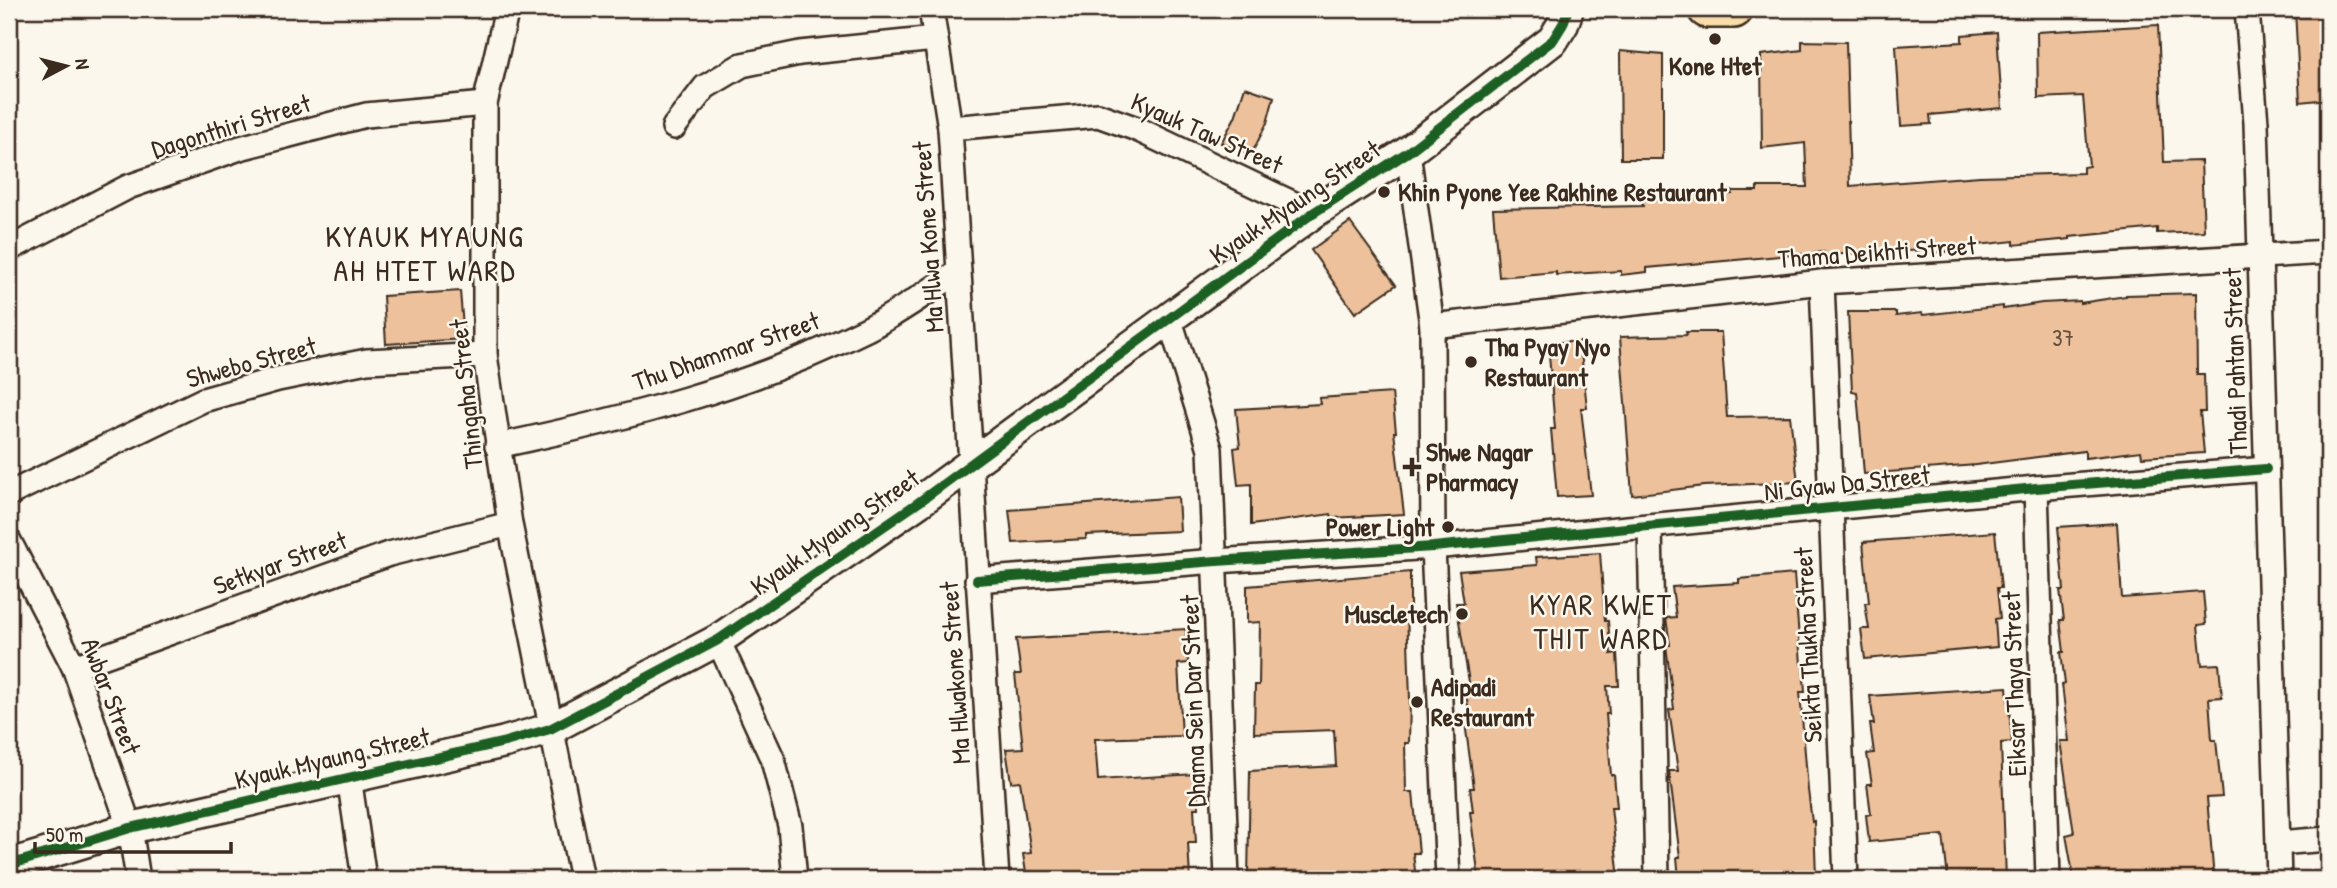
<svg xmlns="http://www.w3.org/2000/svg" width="2337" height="888" font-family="'Patrick Hand',sans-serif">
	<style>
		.building { fill: #ecc19c; stroke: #3b2a1e; stroke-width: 2 }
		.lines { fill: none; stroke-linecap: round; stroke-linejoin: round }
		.minor-casing { stroke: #3b2a1e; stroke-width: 28 }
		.tertiary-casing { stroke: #3b2a1e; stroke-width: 35 }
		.primary-casing { stroke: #3b2a1e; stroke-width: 42 }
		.minor { stroke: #fbf7ec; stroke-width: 23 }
		.tertiary { stroke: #fbf7ec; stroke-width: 30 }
		.primary { stroke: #f9ddab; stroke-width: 37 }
		.cycleway-casing { stroke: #fbf7ec; stroke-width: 15 }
		.cycleway { stroke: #1b5e20; stroke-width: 10 }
		.poi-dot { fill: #3b2a1e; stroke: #fbf7ec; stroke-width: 2.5 }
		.labels { text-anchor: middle; stroke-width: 5; stroke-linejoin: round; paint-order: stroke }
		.number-label { font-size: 23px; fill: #67503e }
		.poi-label { font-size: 26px; font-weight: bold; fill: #3b2a1e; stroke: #fbf7ec; text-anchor: start }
		.street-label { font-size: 26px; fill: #3b2a1e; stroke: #fbf7ec }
		.quarter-label { font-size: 30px; letter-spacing: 2px; fill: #3b2a1e; stroke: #fbf7ec }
	</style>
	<rect width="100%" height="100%" fill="#fbf7ec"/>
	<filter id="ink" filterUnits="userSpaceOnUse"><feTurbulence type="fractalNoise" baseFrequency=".0143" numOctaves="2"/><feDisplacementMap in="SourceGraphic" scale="14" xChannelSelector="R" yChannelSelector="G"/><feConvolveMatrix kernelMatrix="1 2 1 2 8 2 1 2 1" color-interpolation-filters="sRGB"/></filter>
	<g filter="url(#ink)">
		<g class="building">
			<path d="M 2328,9 L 2328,99 L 2300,102 L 2295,10 Z"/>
			<path d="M 2158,25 L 2164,162 L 2201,161 L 2204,231 L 2157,233 L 2157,228 L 2070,237 L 2070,239 L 2040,242 L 2014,245 L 2014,241 L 1959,247 L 1953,248 L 1954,251 L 1928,253 L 1927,250 L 1824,255 L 1824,252 L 1647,268 L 1647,272 L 1621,275 L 1621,271 L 1556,275 L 1556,272 L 1499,277 L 1493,209 L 1643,206 L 1642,200 L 1672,200 L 1671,194 L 1732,194 L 1731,191 L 1757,191 L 1757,187 L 1807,187 L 1805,143 L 1762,148 L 1761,55 L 1802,50 L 1802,41 L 1846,42 L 1850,186 L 1980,176 L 2083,173 L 2083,167 L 2089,166 L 2083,96 L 2038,98 L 2037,32 Z"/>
			<path d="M 1997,32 L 2002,108 L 1930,115 L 1931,124 L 1901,126 L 1896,46 L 1962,42 L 1962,35 Z"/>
			<path d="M 1620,51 L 1663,55 L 1663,159 L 1621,159 Z"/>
			<path d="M 1245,87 L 1274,97 L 1267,123 L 1251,155 L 1221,143 L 1235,117 Z"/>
			<path d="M 1350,222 L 1396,285 L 1355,313 L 1311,250 Z"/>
			<path d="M 460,291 L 464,339 L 386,344 L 383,296 Z"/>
			<path d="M 2196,293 L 2197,374 L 2204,374 L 2205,412 L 2200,412 L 2204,453 L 2142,457 L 2141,451 L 2085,458 L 2085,451 L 1976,465 L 1864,474 L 1857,392 L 1852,391 L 1848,312 L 1896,312 L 1896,316 L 1922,313 L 1923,315 L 2003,306 L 2003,309 L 2042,303 L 2080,301 L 2080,303 L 2126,296 L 2126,295 Z"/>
			<path d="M 1686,332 L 1721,332 L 1727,417 L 1790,416 L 1798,482 L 1704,486 L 1632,495 L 1620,337 L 1687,335 Z"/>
			<path d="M 1548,342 L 1580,342 L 1587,408 L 1581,408 L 1591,495 L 1557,497 L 1551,429 L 1555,429 Z"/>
			<path d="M 1392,393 L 1396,432 L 1394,432 L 1404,514 L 1332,518 L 1331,514 L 1251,525 L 1251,484 L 1238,485 L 1234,448 L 1240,447 L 1236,409 L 1320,404 L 1319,398 Z"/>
			<path d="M 1178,497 L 1180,531 L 1086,535 L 1086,539 L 1013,543 L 1009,510 Z"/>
			<path d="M 2117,523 L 2122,598 L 2203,592 L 2206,624 L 2198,625 L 2202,665 L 2219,664 L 2222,697 L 2209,698 L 2212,740 L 2216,740 L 2222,797 L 2207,798 L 2214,879 L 2074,879 L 2066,835 L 2074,833 L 2060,741 L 2069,741 L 2062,685 L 2065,684 L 2061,652 L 2064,652 L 2060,620 L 2064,620 L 2060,590 L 2064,590 L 2058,527 Z"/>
			<path d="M 1995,532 L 2001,588 L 1997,588 L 2000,618 L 1995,619 L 1997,647 L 1865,659 L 1861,629 L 1869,629 L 1865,603 L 1869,603 L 1863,542 Z"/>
			<path d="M 1600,553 L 1605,621 L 1608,621 L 1611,654 L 1617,653 L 1619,686 L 1607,686 L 1609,714 L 1606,714 L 1611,775 L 1614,775 L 1617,807 L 1611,807 L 1619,879 L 1479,879 L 1470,812 L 1473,812 L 1470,788 L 1474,788 L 1465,723 L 1471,723 L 1466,694 L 1471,694 L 1456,603 L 1464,603 L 1459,571 L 1537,565 L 1536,557 Z"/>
			<path d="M 1410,572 L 1410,609 L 1407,610 L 1410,700 L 1409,743 L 1405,743 L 1406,792 L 1413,792 L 1419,853 L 1413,853 L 1416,879 L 1248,879 L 1250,771 L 1336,766 L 1334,730 L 1254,733 L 1255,685 L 1259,685 L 1260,622 L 1247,623 L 1247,586 Z"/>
			<path d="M 1794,574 L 1801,664 L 1803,664 L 1805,692 L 1800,692 L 1808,790 L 1812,822 L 1814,821 L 1816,877 L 1793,879 L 1679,879 L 1677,857 L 1680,857 L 1669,771 L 1678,771 L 1669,710 L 1674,709 L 1666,645 L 1670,645 L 1666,618 L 1676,617 L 1672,587 L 1739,583 L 1739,579 Z"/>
			<path d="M 1186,629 L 1188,663 L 1178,664 L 1182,736 L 1095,739 L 1098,780 L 1196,774 L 1199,808 L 1194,808 L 1196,843 L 1188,843 L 1190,878 L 1027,879 L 1023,854 L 1031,853 L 1020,781 L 1011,782 L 1006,749 L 1023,748 L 1015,674 L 1021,674 L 1016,639 Z"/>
			<path d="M 2007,687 L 2012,742 L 2001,743 L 2006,879 L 1948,879 L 1943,835 L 1869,842 L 1866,815 L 1871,814 L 1867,784 L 1872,784 L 1867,754 L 1874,753 L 1870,724 L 1874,724 L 1870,696 Z"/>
		</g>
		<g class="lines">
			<defs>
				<g id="minor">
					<path d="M 507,9 L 485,104 L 485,355 L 510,524 L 582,879"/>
					<path d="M 931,9 L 950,128 L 997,879"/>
					<path d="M 2247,9 L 2256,123 L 2279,879"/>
					<path d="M 674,127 L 705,87 L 742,65 L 800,53 L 935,39"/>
					<path d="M 950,128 L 1098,115 L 1137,129 L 1313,213"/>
					<path d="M 1408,152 L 1432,326 L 1433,547 L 1448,879"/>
					<path d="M 9,249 L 128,187 L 240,148 L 366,115 L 485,104"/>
					<path d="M 1822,282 L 1846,879"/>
					<path d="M 1169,317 L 1210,449 L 1227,879"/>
					<path d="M 1432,326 L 1822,282 L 2328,252"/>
					<path d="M 497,446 C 624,419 751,387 867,329 C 899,313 928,291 958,272"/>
					<path d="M 2036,488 L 2048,879"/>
					<path d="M 9,494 L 203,400 L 278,379 L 367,361 L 485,355"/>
					<path d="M 1650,526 L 1657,879"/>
					<path d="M 9,541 L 74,667 L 130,828 L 138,879"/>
					<path d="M 977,580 L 1216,561 L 1433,547 L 2036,488 L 2266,469"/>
					<path d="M 718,640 L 773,760 L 790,826 L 795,879"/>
					<path d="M 74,667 L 389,554 L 510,524"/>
					<path d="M 349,777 L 364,879"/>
					<path d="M 2278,843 L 2328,839"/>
				</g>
				<path id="tertiary" d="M 9,865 L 130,828 L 505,742 L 550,729 L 718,640 L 919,502 L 1313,213 L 1408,152 L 1553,40 L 1563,24 L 1568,9"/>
				<path id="primary" d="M 1707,9 L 1734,9"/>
			</defs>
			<use href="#minor" class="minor-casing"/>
			<use href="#tertiary" class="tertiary-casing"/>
			<use href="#primary" class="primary-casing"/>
			<use href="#minor" class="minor"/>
			<use href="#tertiary" class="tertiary"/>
			<use href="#primary" class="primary"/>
			<defs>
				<g id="cycleway">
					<path d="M 977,580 L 1216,561 L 1433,547 L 2036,488 L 2266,469"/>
					<path d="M 9,865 L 130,828 L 505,742 L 550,729 L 718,640 L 919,502 L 1313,213 L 1408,152 L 1553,40 L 1563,24 L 1568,9"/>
				</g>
			</defs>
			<use href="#cycleway" class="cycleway-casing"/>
			<use href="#cycleway" class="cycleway"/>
		</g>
	</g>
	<g class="poi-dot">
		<circle cx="1715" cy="39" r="7"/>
		<circle cx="1384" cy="192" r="7"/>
		<circle cx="1471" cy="362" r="7"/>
		<path d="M1408.5 456.5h7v7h7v7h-7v7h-7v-7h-7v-7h7z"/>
		<circle cx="1448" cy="527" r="7"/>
		<circle cx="1462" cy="614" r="7"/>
		<circle cx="1417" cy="702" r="7"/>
	</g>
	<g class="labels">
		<g class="number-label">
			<text x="2063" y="346">37</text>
		</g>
		<g class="poi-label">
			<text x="1715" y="75" text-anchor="middle">Kone Htet</text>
			<text x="1398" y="201">Khin Pyone Yee Rakhine Restaurant</text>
			<text x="1485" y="356">Tha Pyay Nyo<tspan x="1485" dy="30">Restaurant</tspan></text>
			<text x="1426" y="461">Shwe Nagar<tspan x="1426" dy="30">Pharmacy</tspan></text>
			<text x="1434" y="536" text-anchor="end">Power Light</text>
			<text x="1448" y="623" text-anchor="end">Muscletech</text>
			<text x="1431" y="696">Adipadi<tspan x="1431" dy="30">Restaurant</tspan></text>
		</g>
		<g class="street-label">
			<text transform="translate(231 126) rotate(-17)" y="9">Dagonthiri Street</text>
			<text transform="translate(1207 133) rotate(24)" y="9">Kyauk Taw Street</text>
			<text transform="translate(1295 202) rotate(-34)" y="9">Kyauk Myaung Street</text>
			<text transform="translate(928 237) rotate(-94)" y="9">Ma Hlwa Kone Street</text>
			<text transform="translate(1877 252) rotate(-4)" y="9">Thama Deikhti Street</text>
			<text transform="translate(726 351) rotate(-19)" y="9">Thu Dhammar Street</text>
			<text transform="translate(2235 361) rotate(-92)" y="9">Thadi Pahtan Street</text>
			<text transform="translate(251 362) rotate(-15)" y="9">Shwebo Street</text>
			<text transform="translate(466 394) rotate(-96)" y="9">Thingaha Street</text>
			<text transform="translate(1847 483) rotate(-6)" y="9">Ni Gyaw Da Street</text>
			<text transform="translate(835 532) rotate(-35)" y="9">Kyauk Myaung Street</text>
			<text transform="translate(280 563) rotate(-20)" y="9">Setkyar Street</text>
			<text transform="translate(1808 645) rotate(-93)" y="9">Seikta Thukha Street</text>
			<text transform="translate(955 673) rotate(-94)" y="9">Ma Hlwakone Street</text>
			<text transform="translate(2014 684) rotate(-92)" y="9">Eiksar Thaya Street</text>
			<text transform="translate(111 696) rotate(69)" y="9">Awbar Street</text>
			<text transform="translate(1193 701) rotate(-92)" y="9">Dhama Sein Dar Street</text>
			<text transform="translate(332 758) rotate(-13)" y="9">Kyauk Myaung Street</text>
		</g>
		<g class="quarter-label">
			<text x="425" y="247">KYAUK MYAUNG<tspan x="425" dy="34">AH HTET WARD</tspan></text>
			<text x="1601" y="615">KYAR KWET<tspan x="1601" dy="34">THIT WARD</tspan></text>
		</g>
	</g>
	<rect width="2337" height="888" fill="none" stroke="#fbf7ec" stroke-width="35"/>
	<rect x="18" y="18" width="2302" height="853" fill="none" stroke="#3b2a1e" stroke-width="2.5" filter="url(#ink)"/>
	<g transform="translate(66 66) rotate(83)" stroke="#fbf7ec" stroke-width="5" paint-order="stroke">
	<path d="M0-5L12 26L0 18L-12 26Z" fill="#3b2a1e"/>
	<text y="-10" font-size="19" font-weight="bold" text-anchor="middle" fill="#3b2a1e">N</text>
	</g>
	<path d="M35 842v10h196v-10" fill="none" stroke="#3b2a1e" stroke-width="3.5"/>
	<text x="46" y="842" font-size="21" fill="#3b2a1e" stroke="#fbf7ec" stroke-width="5" paint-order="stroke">50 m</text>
</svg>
